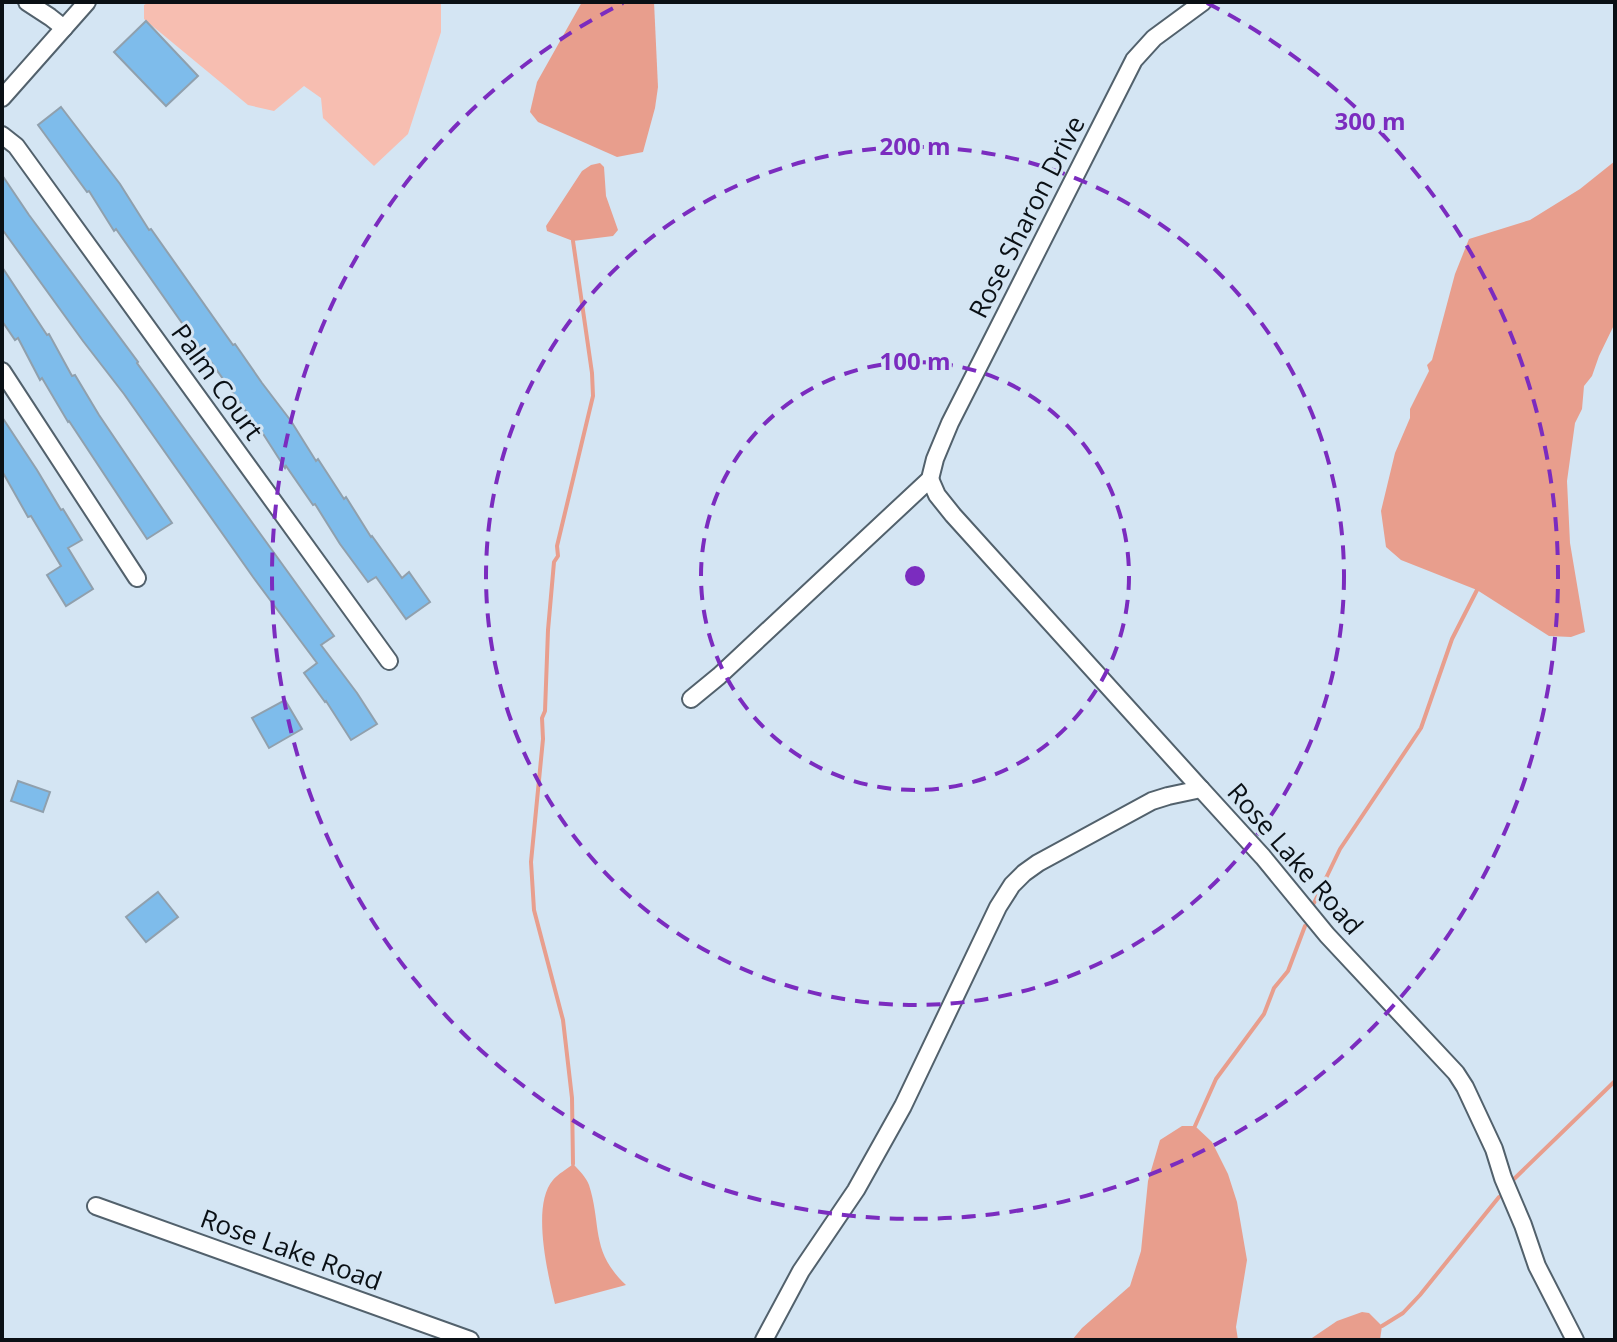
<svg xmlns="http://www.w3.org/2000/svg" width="1617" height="1342" font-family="'Open Sans',sans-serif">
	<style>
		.green { fill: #f7beb1 }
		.water { fill: #e89e8d }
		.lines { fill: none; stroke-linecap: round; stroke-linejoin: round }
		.stream { stroke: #e89e8d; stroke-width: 4 }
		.building { fill: #7ebceb; stroke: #90a0ad; stroke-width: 2 }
		.minor-casing { stroke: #52616c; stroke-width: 20 }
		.minor { stroke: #fff; stroke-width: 16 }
		.ring { fill: none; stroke: #7b2cbf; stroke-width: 4; stroke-dasharray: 14 10 }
		.labels { text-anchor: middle; stroke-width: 6; stroke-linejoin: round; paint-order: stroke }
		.street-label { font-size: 26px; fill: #0a1015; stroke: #d4e5f3 }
		.centre { fill: #7b2cbf; stroke: #d4e5f3; stroke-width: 4 }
		.ring-label { font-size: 24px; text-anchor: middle; font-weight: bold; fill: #7b2cbf; stroke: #d4e5f3; stroke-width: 6; stroke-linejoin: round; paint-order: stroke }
	</style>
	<rect width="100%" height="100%" fill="#d4e5f3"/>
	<path class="green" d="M 149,2 L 441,2 L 441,32 L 408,134 L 374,166 L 323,118 L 321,98 L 304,86 L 274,111 L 248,105 L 144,19 L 144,5 Z"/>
	<g class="water">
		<path d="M 582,2 L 654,2 L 658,87 L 655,108 L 643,152 L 617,157 L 538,122 L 530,112 L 537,82 Z"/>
		<path d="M 1615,161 L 1615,323 L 1599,356 L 1592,376 L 1584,386 L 1582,409 L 1575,423 L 1567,481 L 1570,543 L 1585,632 L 1571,637 L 1549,636 L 1477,590 L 1401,560 L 1386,547 L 1381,511 L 1395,453 L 1410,418 L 1410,409 L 1429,371 L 1427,365 L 1432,360 L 1455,274 L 1469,239 L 1530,220 L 1580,189 Z"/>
		<path d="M 600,163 L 604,167 L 606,196 L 618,230 L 613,236 L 573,241 L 547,231 L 546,226 L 582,171 L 591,165 Z"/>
		<path d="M 1182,1126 L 1195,1126 L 1212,1142 L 1228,1174 L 1237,1202 L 1247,1260 L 1236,1327 L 1238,1340 L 1072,1340 L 1082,1328 L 1130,1286 L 1141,1251 L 1148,1181 L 1160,1140 Z"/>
		<path d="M 573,1164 C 579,1170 586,1177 589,1185 C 602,1226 590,1251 626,1285 L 555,1304 C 548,1275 531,1205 553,1180 C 558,1174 567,1169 573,1164 Z"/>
		<path d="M 1362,1312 L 1369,1313 L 1382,1326 L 1380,1340 L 1309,1340 L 1337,1321 Z"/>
	</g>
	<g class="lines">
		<g class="stream">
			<path d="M 573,241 L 592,373 L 593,396 L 557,546 L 558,556 L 554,562 L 548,630 L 545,711 L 542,718 L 543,739 L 531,862 L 534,910 L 563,1020 L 572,1098 L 573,1164"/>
			<path d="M 1314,903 L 1340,849 L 1421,728 L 1452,639 L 1477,590"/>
			<path d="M 1195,1126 L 1216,1079 L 1264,1014 L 1274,988 L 1288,971 L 1305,926"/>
			<path d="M 1513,1180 L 1615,1081"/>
			<path d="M 1382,1326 L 1403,1313 L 1420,1295 L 1499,1197"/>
		</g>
	</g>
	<g class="building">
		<path d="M 146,21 L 198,76 L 166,106 L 114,52 Z"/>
		<path d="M 61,107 L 120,184 L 149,230 L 151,229 L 233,345 L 235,344 L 262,383 L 291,421 L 316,461 L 318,459 L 344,499 L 346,497 L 371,537 L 372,536 L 402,578 L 409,572 L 430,602 L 406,619 L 376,577 L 368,582 L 340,544 L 315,504 L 313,505 L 286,466 L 285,468 L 260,429 L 259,430 L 204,352 L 203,353 L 116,229 L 114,231 L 89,191 L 87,192 L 38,125 Z"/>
		<path d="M 2,175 L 29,215 L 138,362 L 137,363 L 334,636 L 321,645 L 357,693 L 377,724 L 351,740 L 326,701 L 325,702 L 304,673 L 317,663 L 253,577 L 124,394 L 83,341 L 2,229 Z"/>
		<path d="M 2,267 L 47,335 L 49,334 L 72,376 L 75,375 L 99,415 L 172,523 L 147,539 L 69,421 L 68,422 L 42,378 L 40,380 L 18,338 L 15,340 L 2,321 Z"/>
		<path d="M 2,417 L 37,470 L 61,510 L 63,509 L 82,540 L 68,548 L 93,589 L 66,606 L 47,575 L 61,566 L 31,516 L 28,517 L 2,471 Z"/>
		<path d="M 285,700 L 302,729 L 269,748 L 252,718 Z"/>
		<path d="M 18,781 L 50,792 L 43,812 L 11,801 Z"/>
		<path d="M 158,892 L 178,917 L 146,942 L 126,917 Z"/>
	</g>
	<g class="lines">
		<defs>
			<g id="minor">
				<path d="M 27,2 L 50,17 L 64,28"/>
				<path d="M 2,98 L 87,2"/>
				<path d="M 2,135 L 16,146 L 389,661"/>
				<path d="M 2,371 L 137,578"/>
				<path d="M 930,479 L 937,495 L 953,515 L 1201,789"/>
				<path d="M 691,699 L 719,676 L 930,479 L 935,459 L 950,423 L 1134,60 L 1154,38 L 1203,2"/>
				<path d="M 96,1206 L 470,1340"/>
				<path d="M 764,1340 L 801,1271 L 856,1190 L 903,1106 L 998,907 L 1012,885 L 1024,873 L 1038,863 L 1152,801 L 1168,796 L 1201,789 L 1263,857 L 1327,935 L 1456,1073 L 1465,1087 L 1494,1149 L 1503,1178 L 1523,1225 L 1537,1266 L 1575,1340"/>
			</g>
		</defs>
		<use href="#minor" class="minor-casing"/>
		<use href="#minor" class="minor"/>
	</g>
	<g class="ring">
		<circle cx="915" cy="576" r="214"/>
		<circle cx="915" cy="576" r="429"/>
		<path d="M1207 3A643 643 0 1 1 623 3"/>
	</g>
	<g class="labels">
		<g class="street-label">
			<text transform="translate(1027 217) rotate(-63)" y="9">Rose Sharon Drive</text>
			<text transform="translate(217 382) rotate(54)" y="9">Palm Court</text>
			<text transform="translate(1295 859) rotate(49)" y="9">Rose Lake Road</text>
			<text transform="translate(291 1250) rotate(20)" y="9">Rose Lake Road</text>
		</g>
	</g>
	<circle cx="915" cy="576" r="12" class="centre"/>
	<g class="ring-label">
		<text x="1370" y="130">300 m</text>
		<text x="915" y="155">200 m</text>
		<text x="915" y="370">100 m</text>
	</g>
	<rect width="1617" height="1342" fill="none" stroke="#0a1015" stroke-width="8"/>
</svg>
